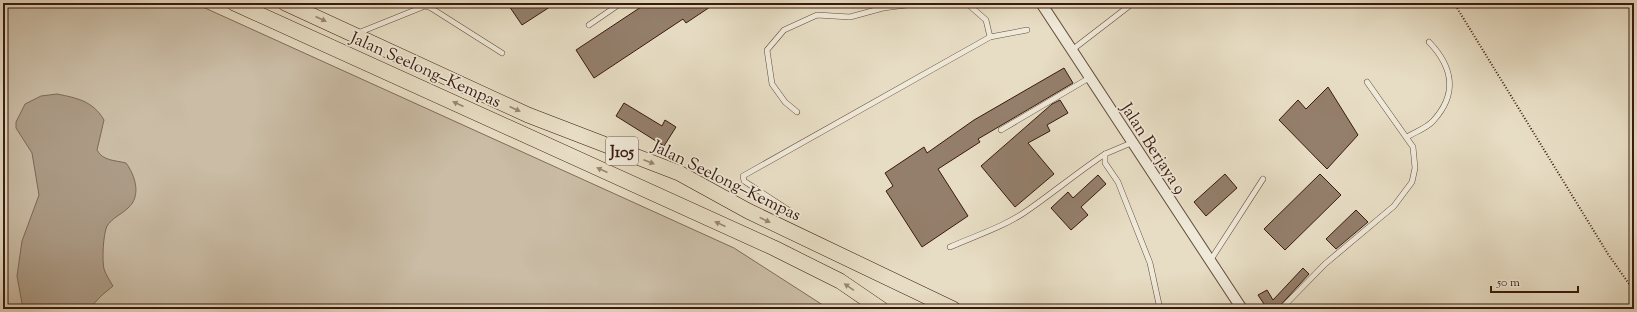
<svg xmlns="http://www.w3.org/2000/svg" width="1637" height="312" font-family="'Sorts Mill Goudy',serif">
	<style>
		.green { fill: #cabca5; stroke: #826b59 }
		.water { fill: #ac9b86; stroke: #7e6756 }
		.building { fill: #947f6c; stroke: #3a1a0d }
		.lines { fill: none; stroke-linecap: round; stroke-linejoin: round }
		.service-casing { stroke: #654b3b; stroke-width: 6 }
		.minor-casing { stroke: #654b3b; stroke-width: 12 }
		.primary-casing { stroke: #3a1a0d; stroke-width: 16 }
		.path { stroke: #3a1a0d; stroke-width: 2; stroke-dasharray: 1 2; stroke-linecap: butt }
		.service { stroke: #efe9d9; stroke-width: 5 }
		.minor { stroke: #efe9d9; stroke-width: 10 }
		.primary { stroke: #e7ddc4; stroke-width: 15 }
		.oneway { fill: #998572 }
		.labels { text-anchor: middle; stroke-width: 3.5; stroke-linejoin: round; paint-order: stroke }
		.shield { fill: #efe9d9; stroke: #70584a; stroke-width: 1 }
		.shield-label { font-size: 16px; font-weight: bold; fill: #3a1a0d }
		.street-label { font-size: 17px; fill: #3a1a0d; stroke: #efe9d9 }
	</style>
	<rect width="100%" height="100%" fill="#e7ddc4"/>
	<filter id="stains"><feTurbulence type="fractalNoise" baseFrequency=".005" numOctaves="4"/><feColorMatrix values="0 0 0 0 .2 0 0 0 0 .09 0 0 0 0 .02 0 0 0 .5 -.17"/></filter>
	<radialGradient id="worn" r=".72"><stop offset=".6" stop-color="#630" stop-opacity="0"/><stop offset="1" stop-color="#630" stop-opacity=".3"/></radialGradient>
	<path class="green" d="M 3,3 L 194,3 L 734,248 L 829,309 L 3,309 Z"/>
	<path class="water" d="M 57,94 C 77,98 93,101 104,120 L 97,150 C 103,161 114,160 126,163 C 135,175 142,196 128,208 C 122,214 112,218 107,226 C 103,235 102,260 104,269 C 106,275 110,281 113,286 L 101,296 L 89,309 L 23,309 L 17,276 L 22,241 L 39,195 L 32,153 L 16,128 L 16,122 L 25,104 L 41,96 Z"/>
	<g class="building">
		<path d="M 507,3 L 556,3 L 522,25 Z"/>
		<path d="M 647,3 L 716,3 L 686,23 L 683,19 L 594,78 L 576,50 Z"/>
		<path d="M 1064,68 L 1073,83 L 978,139 L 980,142 L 938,169 L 968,216 L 922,247 L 886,191 L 893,186 L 885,173 L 924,147 L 927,153 L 974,120 Z"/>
		<path d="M 1328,87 L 1358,135 L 1327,169 L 1279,120 L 1298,100 L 1306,109 Z"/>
		<path d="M 1060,100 L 1068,113 L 1047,125 L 1050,131 L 1028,143 L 1054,174 L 1015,207 L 981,166 L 1052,104 Z"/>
		<path d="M 624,103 L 662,126 L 665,120 L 676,127 L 664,146 L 616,116 Z"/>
		<path d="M 1225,174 L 1237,188 L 1206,216 L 1194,202 Z"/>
		<path d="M 1320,174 L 1341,195 L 1285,250 L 1264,229 Z"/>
		<path d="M 1098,175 L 1106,184 L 1081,207 L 1088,215 L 1071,230 L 1051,208 L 1068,192 L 1073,198 Z"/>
		<path d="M 1356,210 L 1368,222 L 1336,249 L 1326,239 Z"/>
		<path d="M 1303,268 L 1309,274 L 1277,309 L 1264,309 L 1266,307 L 1258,295 L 1267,290 L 1273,300 Z"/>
	</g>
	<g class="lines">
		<defs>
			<g id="service">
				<path d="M 589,25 L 621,3"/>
				<path d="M 358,33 L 425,6 L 431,8 L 502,53"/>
				<path d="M 990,37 L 1027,30"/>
				<path d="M 1072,50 L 1133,3"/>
				<path d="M 797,112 L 785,102 L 772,84 L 767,50 L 784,30 L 817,15 L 850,17 L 883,8 L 922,3"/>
				<path d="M 1001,130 L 1089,78"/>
				<path d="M 1407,137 C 1415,132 1427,128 1433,121 C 1458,94 1453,67 1429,42"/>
				<path d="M 1131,143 L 1105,154 L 1105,163 L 1118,182 L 1150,263 L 1160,309"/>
				<path d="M 790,211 L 744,181 L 743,176 L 990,37 L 986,20 L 970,6 L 969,3"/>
				<path d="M 950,247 C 975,236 1006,226 1028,210 C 1054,192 1078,172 1105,154"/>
				<path d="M 1210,261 L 1263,179"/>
				<path d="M 1281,309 L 1325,264 L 1394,206 L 1412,182 L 1415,168 L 1413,147 L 1367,82"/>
			</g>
			<path id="minor" d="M 1041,3 L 1242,309"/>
			<g id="primary">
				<path d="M 234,3 L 774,248 L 840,281 L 881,309"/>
				<path d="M 285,3 L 528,115 L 679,173 L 748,211 L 953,309"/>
			</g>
		</defs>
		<use href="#service" class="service-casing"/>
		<use href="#minor" class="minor-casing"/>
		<use href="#primary" class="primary-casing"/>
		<path class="path" d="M 1454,3 L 1608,254 L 1634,291"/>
		<use href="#service" class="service"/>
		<use href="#minor" class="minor"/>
		<use href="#primary" class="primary"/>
	</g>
	<defs><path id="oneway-solid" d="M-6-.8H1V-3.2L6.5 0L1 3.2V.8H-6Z"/></defs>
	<g class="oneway">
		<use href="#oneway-solid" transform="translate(321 19) rotate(24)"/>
		<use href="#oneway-solid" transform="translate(458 104) rotate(-156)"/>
		<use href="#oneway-solid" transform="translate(515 109) rotate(25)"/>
		<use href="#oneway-solid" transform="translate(649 162) rotate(21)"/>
		<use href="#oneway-solid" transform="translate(602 170) rotate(-156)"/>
		<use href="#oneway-solid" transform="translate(765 220) rotate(26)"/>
		<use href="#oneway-solid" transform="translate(720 224) rotate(-156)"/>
		<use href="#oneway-solid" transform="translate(849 287) rotate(-146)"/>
	</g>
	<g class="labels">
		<rect class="shield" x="606" y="137" width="32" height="28" rx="3"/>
		<g class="shield-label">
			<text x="622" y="157">J105</text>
		</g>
		<g class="street-label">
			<text transform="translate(426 69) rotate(24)" y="6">Jalan Seelong–Kempas</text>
			<text transform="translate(1154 148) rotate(57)" y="6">Jalan Berjaya 9</text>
			<text transform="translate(727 180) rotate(26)" y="6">Jalan Seelong–Kempas</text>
		</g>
	</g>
	<rect width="1637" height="312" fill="none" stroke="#e7ddc4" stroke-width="16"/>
	<rect x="4" y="4" width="1629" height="304" fill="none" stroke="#3a1a0d" stroke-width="2"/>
	<rect x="8" y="8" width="1621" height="296" fill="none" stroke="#3a1a0d"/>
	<path d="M1491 286v6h87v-6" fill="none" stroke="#3a1a0d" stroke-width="2"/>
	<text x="1497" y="286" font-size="12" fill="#3a1a0d" stroke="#efe9d9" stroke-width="3" paint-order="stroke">50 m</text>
	<rect width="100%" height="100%" filter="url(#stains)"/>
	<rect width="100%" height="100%" fill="url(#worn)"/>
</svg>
